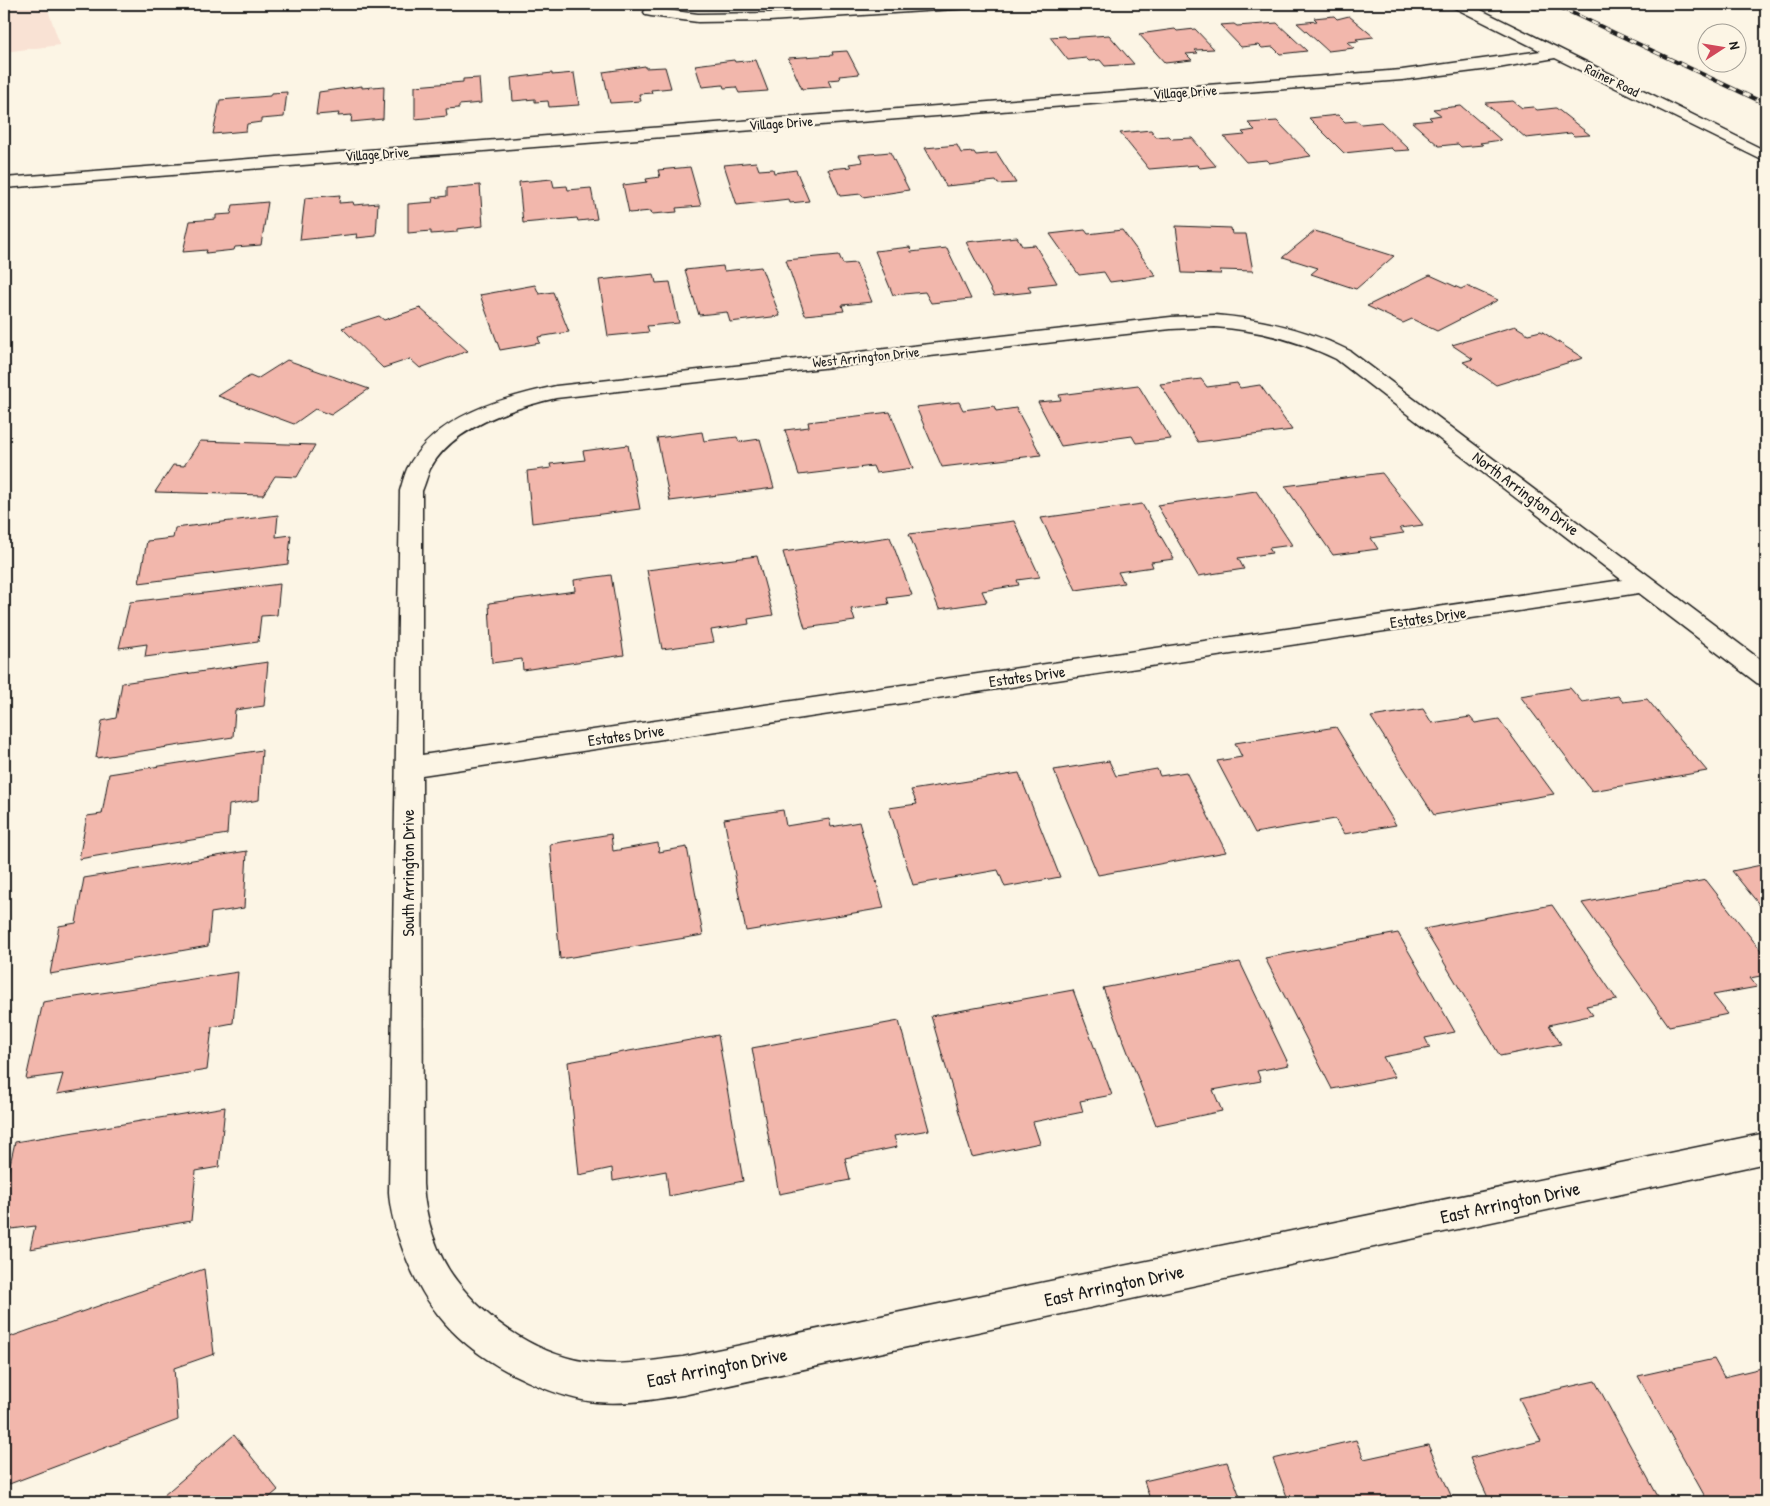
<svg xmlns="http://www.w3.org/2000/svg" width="1770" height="1506" font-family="'Patrick Hand',sans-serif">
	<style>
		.built { fill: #f9e2d4 }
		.building { fill: #f2b7ac; stroke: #1c1c1c }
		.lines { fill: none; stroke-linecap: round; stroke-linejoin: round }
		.lane-casing { stroke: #1c1c1c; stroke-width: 3 }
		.street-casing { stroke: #1c1c1c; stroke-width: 3 }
		.lane { fill: #fcf5e5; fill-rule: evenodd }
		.street { fill: #fcf5e5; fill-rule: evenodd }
		.rail-casing { stroke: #1c1c1c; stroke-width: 4 }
		.rail { stroke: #fcf5e5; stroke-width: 2.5; stroke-dasharray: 7; stroke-linecap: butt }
		.labels { text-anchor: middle; stroke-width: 4.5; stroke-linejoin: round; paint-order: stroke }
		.far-street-label { font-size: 14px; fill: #1c1c1c; stroke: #fcf5e5 }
		.street-label { font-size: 16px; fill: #1c1c1c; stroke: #fcf5e5 }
		.near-street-label { font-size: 19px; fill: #1c1c1c; stroke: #fcf5e5 }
	</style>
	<rect width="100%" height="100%" fill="#fcf5e5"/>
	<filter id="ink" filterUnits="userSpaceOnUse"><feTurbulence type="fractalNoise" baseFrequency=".02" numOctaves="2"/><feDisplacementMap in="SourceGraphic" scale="10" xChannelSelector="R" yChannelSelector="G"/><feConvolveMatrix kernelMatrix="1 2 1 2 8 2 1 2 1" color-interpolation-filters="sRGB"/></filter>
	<g filter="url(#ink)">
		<path class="built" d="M 4,4 L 46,4 L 60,45 L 4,52 Z"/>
		<g class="building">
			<path d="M 1334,16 L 1337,19 L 1349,16 L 1374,37 L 1356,39 L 1359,41 L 1347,42 L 1354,48 L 1328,51 L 1297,23 L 1317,21 L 1314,18 Z"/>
			<path d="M 1277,23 L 1307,51 L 1280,54 L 1273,47 L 1262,48 L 1259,45 L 1241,47 L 1220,25 L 1234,24 L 1237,26 Z"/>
			<path d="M 1175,29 L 1177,31 L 1195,29 L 1214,49 L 1195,50 L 1198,53 L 1186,54 L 1192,60 L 1165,63 L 1139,34 Z"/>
			<path d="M 1109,35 L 1134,64 L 1105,66 L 1100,60 L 1089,61 L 1086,58 L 1068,60 L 1050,37 L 1065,36 L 1067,38 Z"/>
			<path d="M 847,51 L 859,74 L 839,76 L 840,79 L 828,80 L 831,87 L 802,89 L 788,58 L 833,55 L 832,52 Z"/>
			<path d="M 734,60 L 735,62 L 756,60 L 768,91 L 739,93 L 736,87 L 724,88 L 723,85 L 702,87 L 695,65 Z"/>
			<path d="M 645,66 L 645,68 L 665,67 L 671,88 L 651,90 L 652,93 L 639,94 L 641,101 L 610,103 L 603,72 Z"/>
			<path d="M 552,73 L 552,75 L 574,73 L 579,105 L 549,107 L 548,101 L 535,102 L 535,99 L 513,101 L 511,78 Z"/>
			<path d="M 479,78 L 481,103 L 459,105 L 459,108 L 446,109 L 447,116 L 415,119 L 415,86 L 463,82 L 463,79 Z"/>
			<path d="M 362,86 L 362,88 L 384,86 L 383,119 L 351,122 L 352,115 L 338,116 L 339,113 L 316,115 L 319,92 Z"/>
			<path d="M 287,92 L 284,117 L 261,119 L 261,122 L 247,124 L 246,131 L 213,134 L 220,100 L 270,96 L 271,93 Z"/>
			<path d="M 1513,101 L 1522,108 L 1533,107 L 1537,110 L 1556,108 L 1590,135 L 1574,136 L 1571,133 L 1526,138 L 1485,103 Z"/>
			<path d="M 1461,106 L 1473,116 L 1501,140 L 1480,143 L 1483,145 L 1461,147 L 1458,144 L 1439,146 L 1412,122 L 1432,120 L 1429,117 L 1441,115 L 1433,109 Z"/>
			<path d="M 1338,115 L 1345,122 L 1357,121 L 1361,124 L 1381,122 L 1410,150 L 1394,151 L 1391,148 L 1344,153 L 1309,118 Z"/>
			<path d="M 1277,121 L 1311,156 L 1269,163 L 1266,160 L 1246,162 L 1224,137 L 1245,135 L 1242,132 L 1255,130 L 1248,123 Z"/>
			<path d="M 1151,130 L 1156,137 L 1169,136 L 1172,139 L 1192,138 L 1216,166 L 1200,168 L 1197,165 L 1149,169 L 1120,133 Z"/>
			<path d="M 957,145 L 961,153 L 974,152 L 976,155 L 997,153 L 1016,183 L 998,184 L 996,181 L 946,186 L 925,148 Z"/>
			<path d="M 890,152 L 909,190 L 863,197 L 861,194 L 840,196 L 828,169 L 851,167 L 849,164 L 863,162 L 859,155 Z"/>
			<path d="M 756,162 L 759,170 L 773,169 L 774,173 L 796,170 L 809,201 L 790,203 L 789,199 L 737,205 L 724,165 Z"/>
			<path d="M 690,167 L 701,206 L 676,208 L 677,212 L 652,214 L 651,211 L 629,213 L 623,185 L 647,182 L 646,179 L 660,177 L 658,170 Z"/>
			<path d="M 552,179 L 554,187 L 567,186 L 568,190 L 591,188 L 597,219 L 578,221 L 577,218 L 523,223 L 519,182 Z"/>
			<path d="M 480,185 L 483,226 L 457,229 L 457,232 L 431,234 L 431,231 L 408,233 L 408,204 L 433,202 L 432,198 L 447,196 L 447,188 Z"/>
			<path d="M 340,195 L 339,203 L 353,202 L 354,205 L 378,203 L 376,236 L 356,238 L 357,234 L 300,240 L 305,198 Z"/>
			<path d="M 268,202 L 261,245 L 235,247 L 234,250 L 206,253 L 207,250 L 183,252 L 190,221 L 216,219 L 216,215 L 231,214 L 233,205 Z"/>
			<path d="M 1176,226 L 1231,228 L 1232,234 L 1246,234 L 1253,271 L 1220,270 L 1221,274 L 1182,273 Z"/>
			<path d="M 1085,230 L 1088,234 L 1122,230 L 1156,276 L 1110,282 L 1104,272 L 1079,275 L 1050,234 Z"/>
			<path d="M 1315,231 L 1394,256 L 1356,289 L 1311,274 L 1318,268 L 1283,257 Z"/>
			<path d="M 1017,237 L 1022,246 L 1035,245 L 1057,283 L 1028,286 L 1031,292 L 994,296 L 966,242 Z"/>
			<path d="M 910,247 L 911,252 L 947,248 L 971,299 L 931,303 L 925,292 L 893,295 L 875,251 Z"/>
			<path d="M 839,255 L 843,264 L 856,263 L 872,302 L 842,305 L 844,311 L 805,315 L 786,260 Z"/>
			<path d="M 723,266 L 724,271 L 761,267 L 780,316 L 730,322 L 727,312 L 699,315 L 685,270 Z"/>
			<path d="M 654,274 L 656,283 L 670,282 L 679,323 L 647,326 L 649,332 L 608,336 L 599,280 Z"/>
			<path d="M 1430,275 L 1461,289 L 1467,286 L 1498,300 L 1437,331 L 1412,319 L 1403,323 L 1367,306 Z"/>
			<path d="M 535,285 L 539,294 L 553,292 L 569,332 L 538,337 L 540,343 L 500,350 L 480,295 Z"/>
			<path d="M 420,308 L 468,351 L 420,368 L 410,359 L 383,368 L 342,328 L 379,316 L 384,320 Z"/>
			<path d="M 1515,326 L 1528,334 L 1541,331 L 1583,358 L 1496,385 L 1463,362 L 1473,359 L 1452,345 Z"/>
			<path d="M 287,360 L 369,389 L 331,415 L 315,409 L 294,424 L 218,396 L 250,376 L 257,379 Z"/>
			<path d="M 1201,379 L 1207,387 L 1237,383 L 1240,388 L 1260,385 L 1292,430 L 1198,442 L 1160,384 Z"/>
			<path d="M 1138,385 L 1171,439 L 1136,443 L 1132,436 L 1061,446 L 1038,402 L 1061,400 L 1059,395 Z"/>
			<path d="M 959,402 L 963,410 L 994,406 L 996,411 L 1016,408 L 1041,455 L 942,467 L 916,407 Z"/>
			<path d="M 890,412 L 913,468 L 876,473 L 873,466 L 799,475 L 785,430 L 809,427 L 808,422 Z"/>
			<path d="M 702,432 L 704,441 L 737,437 L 739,442 L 760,439 L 774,488 L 670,501 L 657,438 Z"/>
			<path d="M 200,441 L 315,445 L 297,477 L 275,476 L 263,495 L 155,492 L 173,465 L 184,466 Z"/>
			<path d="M 628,445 L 640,509 L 532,523 L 527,471 L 551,468 L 550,464 L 585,460 L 583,451 Z"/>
			<path d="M 1382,473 L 1423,525 L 1400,528 L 1404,533 L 1371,538 L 1378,549 L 1333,555 L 1285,486 Z"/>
			<path d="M 1256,491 L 1292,545 L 1269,548 L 1272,553 L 1238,558 L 1244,569 L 1198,576 L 1157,505 Z"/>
			<path d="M 1142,504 L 1174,559 L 1151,562 L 1153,567 L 1118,572 L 1124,583 L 1076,590 L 1041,518 Z"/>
			<path d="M 278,515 L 276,537 L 291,535 L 288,564 L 139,583 L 147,541 L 173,538 L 175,528 Z"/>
			<path d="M 1014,521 L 1040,577 L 1017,580 L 1019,585 L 982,591 L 987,602 L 939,609 L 909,534 Z"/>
			<path d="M 890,537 L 912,595 L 887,598 L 889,604 L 851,609 L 855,621 L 805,628 L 783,552 Z"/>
			<path d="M 757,556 L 773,615 L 748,619 L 749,624 L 711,630 L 714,642 L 662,649 L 647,570 Z"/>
			<path d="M 611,575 L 624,655 L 523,670 L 522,659 L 492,663 L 489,603 L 575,591 L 574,580 Z"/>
			<path d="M 280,584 L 277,615 L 261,616 L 258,642 L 145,657 L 147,644 L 119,648 L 130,602 Z"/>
			<path d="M 268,662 L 264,706 L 235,710 L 233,737 L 96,758 L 102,721 L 116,718 L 122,683 Z"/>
			<path d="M 1570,688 L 1582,702 L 1618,696 L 1623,702 L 1647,699 L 1707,771 L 1592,791 L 1520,696 Z"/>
			<path d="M 1423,709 L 1432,723 L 1470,717 L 1475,723 L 1499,719 L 1554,794 L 1434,815 L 1371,717 Z"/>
			<path d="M 1336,727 L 1396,825 L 1344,834 L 1335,819 L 1255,833 L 1217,761 L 1242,757 L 1235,743 Z"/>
			<path d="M 262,750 L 259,800 L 229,805 L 227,834 L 79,859 L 87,816 L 102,814 L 109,774 Z"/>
			<path d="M 1109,761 L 1116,776 L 1157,769 L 1160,776 L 1186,772 L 1226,852 L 1098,875 L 1054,770 Z"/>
			<path d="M 1019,773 L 1060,877 L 1005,887 L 998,870 L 913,885 L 889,808 L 917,804 L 911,790 Z"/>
			<path d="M 783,810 L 786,826 L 829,819 L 831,827 L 859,822 L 884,908 L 746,931 L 724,819 Z"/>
			<path d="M 611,834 L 613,851 L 658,843 L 659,852 L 687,847 L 703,935 L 560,959 L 550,844 Z"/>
			<path d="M 247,851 L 244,908 L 211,913 L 208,946 L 50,974 L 59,926 L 76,923 L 84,878 Z"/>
			<path d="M 1766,864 L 1766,913 L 1732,871 Z"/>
			<path d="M 1706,880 L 1766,957 L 1766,975 L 1750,978 L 1757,987 L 1713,995 L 1728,1014 L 1669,1026 L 1582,903 Z"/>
			<path d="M 1552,905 L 1617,1000 L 1586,1006 L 1593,1015 L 1549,1025 L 1561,1044 L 1500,1056 L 1424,929 Z"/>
			<path d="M 1398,933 L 1455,1032 L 1425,1038 L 1430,1048 L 1383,1057 L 1395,1077 L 1332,1089 L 1265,958 Z"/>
			<path d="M 1240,962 L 1289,1065 L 1257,1071 L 1261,1081 L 1213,1090 L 1222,1111 L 1156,1125 L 1103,988 Z"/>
			<path d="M 238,972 L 233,1023 L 212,1027 L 207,1070 L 57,1094 L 63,1074 L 26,1079 L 43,1002 Z"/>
			<path d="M 1073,990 L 1112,1095 L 1080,1101 L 1083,1112 L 1033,1122 L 1040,1143 L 972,1157 L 931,1016 Z"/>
			<path d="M 899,1021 L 929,1130 L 894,1136 L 897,1147 L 845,1158 L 850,1180 L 779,1194 L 752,1048 Z"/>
			<path d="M 718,1035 L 743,1181 L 669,1196 L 666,1171 L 613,1181 L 612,1168 L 579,1175 L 568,1062 Z"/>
			<path d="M 225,1107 L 219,1167 L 196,1171 L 191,1221 L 30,1249 L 35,1226 L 4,1230 L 4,1191 L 15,1142 Z"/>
			<path d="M 204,1269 L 214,1354 L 174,1368 L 178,1420 L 4,1486 L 4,1339 Z"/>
			<path d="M 1714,1359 L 1724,1377 L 1766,1367 L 1766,1502 L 1708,1502 L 1638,1376 Z"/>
			<path d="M 1595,1381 L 1661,1502 L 1490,1502 L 1470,1458 L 1541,1441 L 1519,1398 Z"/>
			<path d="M 234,1435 L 278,1490 L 264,1502 L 156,1502 Z"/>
			<path d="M 1356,1440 L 1364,1459 L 1428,1445 L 1454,1502 L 1289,1502 L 1273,1459 Z"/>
			<path d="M 1227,1462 L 1242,1502 L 1151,1502 L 1144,1481 Z"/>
		</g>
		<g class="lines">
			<defs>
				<path id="lane" d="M 909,4 L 978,4 L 976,7 L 971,8 L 769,21 L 698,22 L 651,16 L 646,15 L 644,12 L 646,9 L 651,8 L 698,14 L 769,13 Z"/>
				<g id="street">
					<path d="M 1451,4 L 1469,4 L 1766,151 L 1766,162 L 1555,58 L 1498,68 L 1402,80 L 4,188 L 4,178 L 1402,70 L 1541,51 L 1453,7 Z"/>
					<path d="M 1215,315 C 1263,319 1307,329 1350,351 L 1766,664 L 1766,686 L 1757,683 L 1639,593 L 422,775 L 423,1184 C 425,1217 436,1254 456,1280 C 488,1323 542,1358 596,1363 C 626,1366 654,1360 683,1357 L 1766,1133 L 1766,1163 L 683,1395 C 654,1399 626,1405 596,1402 C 573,1400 549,1391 527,1381 C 464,1352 428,1316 403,1250 C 396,1231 390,1212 389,1192 L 400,491 C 402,484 404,476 407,469 C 435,415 502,398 556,386 L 1171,317 ZM 1215,327 C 1259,330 1297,340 1336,359 L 1622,580 L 422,755 L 422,491 C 425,484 427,476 430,469 C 452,427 513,408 556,398 L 1171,329 Z"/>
				</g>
			</defs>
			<use href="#lane" class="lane-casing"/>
			<use href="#street" class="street-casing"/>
			<use href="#lane" class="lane"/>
			<use href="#street" class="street"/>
			<defs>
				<path id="rail" d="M 1553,4 L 1766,104"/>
			</defs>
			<use href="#rail" class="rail-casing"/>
			<use href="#rail" class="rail"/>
		</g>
	</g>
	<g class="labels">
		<g class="far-street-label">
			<text transform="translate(1612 80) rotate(26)" y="5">Rainer Road</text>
			<text transform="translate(1185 92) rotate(-4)" y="5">Village Drive</text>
			<text transform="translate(781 123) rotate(-4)" y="5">Village Drive</text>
			<text transform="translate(377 154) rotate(-4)" y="5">Village Drive</text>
			<text transform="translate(866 357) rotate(-6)" y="5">West Arrington Drive</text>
		</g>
		<g class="street-label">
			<text transform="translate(1526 493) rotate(37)" y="6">North Arrington Drive</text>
			<text transform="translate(1428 617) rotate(-8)" y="6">Estates Drive</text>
			<text transform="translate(1027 676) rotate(-8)" y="6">Estates Drive</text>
			<text transform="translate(626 735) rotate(-8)" y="6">Estates Drive</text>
			<text transform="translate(408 873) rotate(-90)" y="6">South Arrington Drive</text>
		</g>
		<g class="near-street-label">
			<text transform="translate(1510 1202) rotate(-12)" y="7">East Arrington Drive</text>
			<text transform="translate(1114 1285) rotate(-12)" y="7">East Arrington Drive</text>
			<text transform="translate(717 1367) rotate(-11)" y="7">East Arrington Drive</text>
		</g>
	</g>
	<rect width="1770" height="1506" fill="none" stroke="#fcf5e5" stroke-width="20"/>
	<rect x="10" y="10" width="1750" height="1486" fill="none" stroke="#1c1c1c" stroke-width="2" filter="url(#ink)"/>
	<g transform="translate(1722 48) rotate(78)"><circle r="24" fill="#fcf5e5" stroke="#a29e95"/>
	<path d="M0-4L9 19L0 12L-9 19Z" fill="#d1495b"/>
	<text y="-8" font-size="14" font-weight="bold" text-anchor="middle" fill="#1c1c1c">N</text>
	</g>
</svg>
